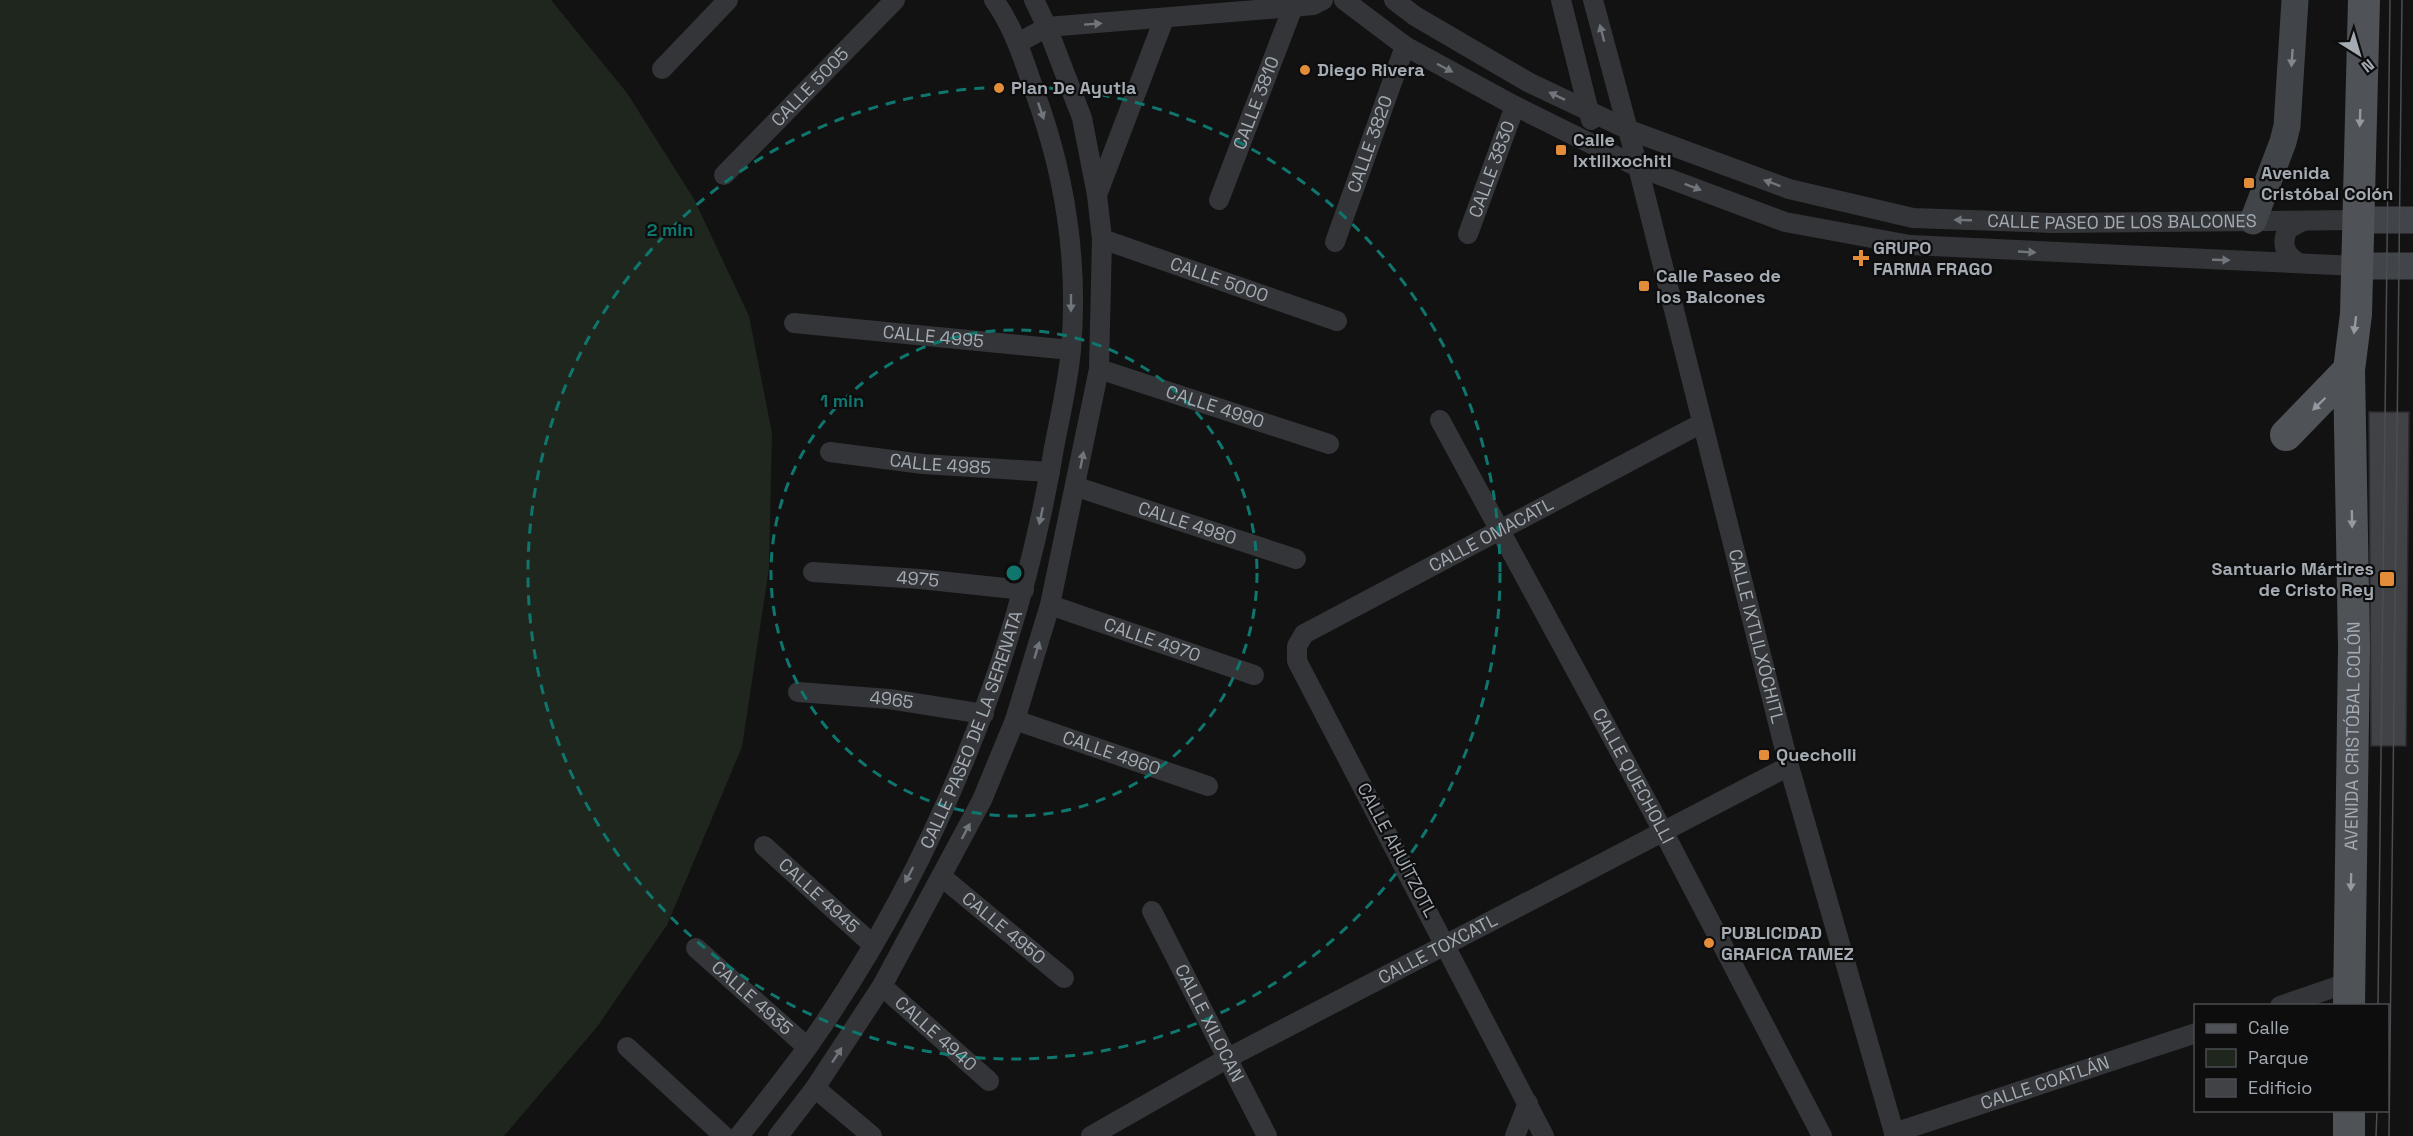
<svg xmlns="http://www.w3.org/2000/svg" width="2413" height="1136" font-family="'Space Grotesk',sans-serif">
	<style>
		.green { fill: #1f261e }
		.building { fill: #414246; stroke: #2c2d2f; stroke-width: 1.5 }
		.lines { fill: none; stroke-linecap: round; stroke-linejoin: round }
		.street { stroke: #333538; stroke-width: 20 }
		.secondary { stroke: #414448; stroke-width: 27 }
		.primary { stroke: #4f5257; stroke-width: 32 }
		.tram { stroke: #4a4d51; stroke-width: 1.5 }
		.oneway { fill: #71767c }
		.oneway2 { fill: #81878e }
		.oneway3 { fill: #9399a1 }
		.ring { fill: none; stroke: #0f766e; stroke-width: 3; stroke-dasharray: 10 8 }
		.poi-dot { fill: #e38c3a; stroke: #0d0d0e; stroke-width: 2 }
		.labels { text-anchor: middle; stroke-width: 4.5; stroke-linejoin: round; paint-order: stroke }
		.poi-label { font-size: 18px; font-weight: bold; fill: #a4abb3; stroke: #0d0d0e; text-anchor: start }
		.street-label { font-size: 18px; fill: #a4abb3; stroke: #0d0d0e }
		.centre { fill: #0f766e; stroke: #0d0d0e; stroke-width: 3 }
		.ring-label { font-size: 18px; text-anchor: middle; font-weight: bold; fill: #0f766e; stroke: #0d0d0e; stroke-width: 4.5; stroke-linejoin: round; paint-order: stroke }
	</style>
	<rect width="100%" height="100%" fill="#121213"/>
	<path class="green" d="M 0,0 L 551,0 L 627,93 L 694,199 L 749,316 L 772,433 L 769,568 L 742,747 L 667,925 L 597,1027 L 504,1136 L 0,1136 Z"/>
	<path class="building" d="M 2369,412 L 2409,412 L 2406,746 L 2371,746 Z"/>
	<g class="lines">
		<g class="street">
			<path d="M 1344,0 L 1405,46 L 1515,106 L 1638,167 L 1785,222 L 1910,245 L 2357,266"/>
			<path id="s1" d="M 1394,0 L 1415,16 L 1528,82 L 1629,130 L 1789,189 L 1913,218 L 2053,223 L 2357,220"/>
			<path d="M 1561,0 L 1591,120"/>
			<path id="s2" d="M 1593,0 L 1638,167 L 1789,766 L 1895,1136"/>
			<path d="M 1018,43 L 1047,27 L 1293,7 L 1313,5 L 1323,0"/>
			<path d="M 662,69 L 728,0"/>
			<path id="s3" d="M 724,175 L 895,0"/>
			<path d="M 1097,195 L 1164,19"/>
			<path id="s4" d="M 1219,200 L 1293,7"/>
			<path id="s5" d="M 1468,234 L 1515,106"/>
			<path id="s6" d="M 1102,239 L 1337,321"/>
			<path id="s7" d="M 1335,242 L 1405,46"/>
			<path d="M 2299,263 C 2284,255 2281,243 2288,229 L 2303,221"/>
			<path id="s8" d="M 794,323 L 1071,350"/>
			<path id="s9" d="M 1099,369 L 1329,444"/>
			<path id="s10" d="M 1440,420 L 1663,831 L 1822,1136"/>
			<path id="s11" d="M 830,452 L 923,464 L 1050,472"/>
			<path id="s12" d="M 1077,487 L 1296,559"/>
			<path id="s13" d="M 813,572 L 920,579 L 1024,590"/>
			<path id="s14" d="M 1050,605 L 1254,675"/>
			<path id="s15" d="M 798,692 L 889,699 L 984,714"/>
			<path id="s16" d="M 1015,720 L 1208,786"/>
			<path id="s17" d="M 764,846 L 873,945"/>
			<path id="s18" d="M 942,877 L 1064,978"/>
			<path id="s19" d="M 1152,911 L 1267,1136"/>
			<path id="s20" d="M 696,948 L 807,1047"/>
			<path id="s21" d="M 882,986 L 989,1081"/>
			<path d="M 2280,1006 L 2350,982"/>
			<path d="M 627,1047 L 724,1136"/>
			<path d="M 815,1088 L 872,1136"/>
			<path id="s22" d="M 1894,1133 L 2196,1033"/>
			<path id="s23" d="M 739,1136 C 762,1107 785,1078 807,1048 C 931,873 1019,659 1054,448 C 1060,416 1068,383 1071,350 C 1078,268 1067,186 1040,107 C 1027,71 1017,32 994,0"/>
			<path d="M 778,1136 L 815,1088 L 882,986 L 982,800 L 1015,720 L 1050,605 L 1099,369 L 1102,239 L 1097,195 L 1082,118 L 1047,27 L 1034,0"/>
			<path id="s24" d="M 1091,1136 L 1228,1058 L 1789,766"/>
			<path d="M 1515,1136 L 1528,1103"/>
			<path id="s25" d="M 1544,1136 L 1297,661 L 1297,646 L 1304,634 L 1702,423"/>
		</g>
		<g class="secondary">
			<path d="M 2357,220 L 2413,220"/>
			<path d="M 2253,221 L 2283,142 L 2287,126 L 2295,0"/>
			<path d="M 2357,266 L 2413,266"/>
		</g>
		<g class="primary">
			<path d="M 2286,435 L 2349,370"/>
			<path id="s26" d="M 2349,1006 L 2354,647 L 2349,370 L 2356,314 L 2364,0"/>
			<path d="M 2349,1136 L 2349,1110"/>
		</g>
		<g class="tram">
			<path d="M 2378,1006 L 2390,0"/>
			<path d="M 2376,1136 L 2377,1110"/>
			<path d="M 2389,1136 L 2402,0"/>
		</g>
	</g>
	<defs><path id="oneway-solid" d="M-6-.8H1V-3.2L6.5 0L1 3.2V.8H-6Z" transform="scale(1.5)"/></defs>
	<g class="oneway">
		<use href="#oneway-solid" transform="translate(1093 24) rotate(-4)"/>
		<use href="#oneway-solid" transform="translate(1602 33) rotate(-105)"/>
		<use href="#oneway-solid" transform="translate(1445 68) rotate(28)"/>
		<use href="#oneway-solid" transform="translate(1557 96) rotate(-154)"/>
		<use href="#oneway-solid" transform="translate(1041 111) rotate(71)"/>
		<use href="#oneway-solid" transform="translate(1772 183) rotate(-160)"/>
		<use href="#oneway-solid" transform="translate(1693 187) rotate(21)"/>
		<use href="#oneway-solid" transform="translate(1963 220) rotate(-178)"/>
		<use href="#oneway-solid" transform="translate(2027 252) rotate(3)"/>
		<use href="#oneway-solid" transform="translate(2221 260) rotate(2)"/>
		<use href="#oneway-solid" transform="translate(1071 303) rotate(90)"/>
		<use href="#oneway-solid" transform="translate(1082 460) rotate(-79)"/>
		<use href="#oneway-solid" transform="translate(1041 516) rotate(102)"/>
		<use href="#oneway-solid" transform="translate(1037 650) rotate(-73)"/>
		<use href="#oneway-solid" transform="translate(966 831) rotate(-62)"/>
		<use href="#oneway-solid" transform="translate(909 875) rotate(118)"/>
		<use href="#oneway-solid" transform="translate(837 1055) rotate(-57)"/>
	</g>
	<use class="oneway2" href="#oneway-solid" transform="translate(2292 58) rotate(94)"/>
	<g class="oneway3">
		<use href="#oneway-solid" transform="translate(2360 118) rotate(92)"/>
		<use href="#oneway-solid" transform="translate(2355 325) rotate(97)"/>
		<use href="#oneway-solid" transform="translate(2319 404) rotate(136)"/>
		<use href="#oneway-solid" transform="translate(2352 519) rotate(89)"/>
		<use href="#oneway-solid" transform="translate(2351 882) rotate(91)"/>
	</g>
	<g class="ring">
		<circle cx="1014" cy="573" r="243"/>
		<circle cx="1014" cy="573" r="486"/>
	</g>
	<g class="poi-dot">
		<circle cx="1305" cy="70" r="6"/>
		<circle cx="999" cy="88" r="6"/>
		<rect x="1555" y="144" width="12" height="12" rx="3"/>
		<rect x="2243" y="177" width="12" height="12" rx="3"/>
		<path d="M1858 249h6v6h6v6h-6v6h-6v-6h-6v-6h6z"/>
		<rect x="1638" y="280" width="12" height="12" rx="3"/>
		<rect x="2379" y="571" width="16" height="16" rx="3"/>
		<rect x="1758" y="749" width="12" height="12" rx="3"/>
		<circle cx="1709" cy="943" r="6"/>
	</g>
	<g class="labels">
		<g class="poi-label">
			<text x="1317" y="76">Diego Rivera</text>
			<text x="1011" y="94">Plan De Ayutla</text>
			<text x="1573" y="146">Calle<tspan x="1573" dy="21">Ixtlilxochitl</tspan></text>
			<text x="2261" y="179">Avenida<tspan x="2261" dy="21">Cristóbal Colón</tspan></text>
			<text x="1873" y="254">GRUPO<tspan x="1873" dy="21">FARMA FRAGO</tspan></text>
			<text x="1656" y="282">Calle Paseo de<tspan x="1656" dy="21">los Balcones</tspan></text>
			<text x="2374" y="575" text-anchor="end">Santuario Mártires<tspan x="2374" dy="21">de Cristo Rey</tspan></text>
			<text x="1776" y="761">Quecholli</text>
			<text x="1721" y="939">PUBLICIDAD<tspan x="1721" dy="21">GRAFICA TAMEZ</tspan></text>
		</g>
		<g class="street-label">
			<text dy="6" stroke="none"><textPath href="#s3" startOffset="123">CALLE 5005</textPath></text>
			<text dy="6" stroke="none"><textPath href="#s4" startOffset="104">CALLE 3810</textPath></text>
			<text dy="6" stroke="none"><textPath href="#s7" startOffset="104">CALLE 3820</textPath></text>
			<text dy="6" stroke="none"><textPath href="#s5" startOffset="69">CALLE 3830</textPath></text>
			<text dy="6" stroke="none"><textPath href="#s1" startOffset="776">CALLE PASEO DE LOS BALCONES</textPath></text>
			<text dy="6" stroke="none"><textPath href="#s6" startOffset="124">CALLE 5000</textPath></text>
			<text dy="6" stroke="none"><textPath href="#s8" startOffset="140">CALLE 4995</textPath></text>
			<text dy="6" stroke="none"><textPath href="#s9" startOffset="122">CALLE 4990</textPath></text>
			<text dy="6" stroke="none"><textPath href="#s11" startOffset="111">CALLE 4985</textPath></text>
			<text dy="6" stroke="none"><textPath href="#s12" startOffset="116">CALLE 4980</textPath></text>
			<text dy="6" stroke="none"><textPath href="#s25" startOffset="776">CALLE OMACATL</textPath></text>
			<text dy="6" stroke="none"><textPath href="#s13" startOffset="105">4975</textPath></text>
			<text dy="6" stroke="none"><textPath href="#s2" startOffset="657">CALLE IXTLILXÓCHITL</textPath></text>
			<text dy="6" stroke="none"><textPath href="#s14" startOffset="108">CALLE 4970</textPath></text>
			<text dy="6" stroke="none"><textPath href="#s15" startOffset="94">4965</textPath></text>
			<text dy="6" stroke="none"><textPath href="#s23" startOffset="471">CALLE PASEO DE LA SERENATA</textPath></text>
			<text dy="6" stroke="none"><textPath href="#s26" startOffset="270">AVENIDA CRISTÓBAL COLÓN</textPath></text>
			<text dy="6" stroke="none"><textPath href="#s16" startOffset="102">CALLE 4960</textPath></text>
			<text dy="6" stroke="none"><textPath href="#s10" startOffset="405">CALLE QUECHOLLI</textPath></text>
			<text transform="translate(1397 850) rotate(62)" y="6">CALLE AHUÍTZOTL</text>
			<text dy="6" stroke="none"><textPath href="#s17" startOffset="74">CALLE 4945</textPath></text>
			<text dy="6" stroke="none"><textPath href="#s18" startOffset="80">CALLE 4950</textPath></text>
			<text dy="6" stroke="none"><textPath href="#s24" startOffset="394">CALLE TOXCATL</textPath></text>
			<text dy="6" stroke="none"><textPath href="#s20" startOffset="75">CALLE 4935</textPath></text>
			<text dy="6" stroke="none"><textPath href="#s19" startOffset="126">CALLE XILOCAN</textPath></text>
			<text dy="6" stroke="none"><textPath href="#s21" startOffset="72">CALLE 4940</textPath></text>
			<text dy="6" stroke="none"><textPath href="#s22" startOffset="159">CALLE COATLÁN</textPath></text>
		</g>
	</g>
	<circle cx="1014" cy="573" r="9" class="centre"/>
	<g class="ring-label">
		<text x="670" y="236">2 min</text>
		<text x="842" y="407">1 min</text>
	</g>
	<rect x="2194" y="1004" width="195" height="108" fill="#0d0d0e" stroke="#494c50" stroke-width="1.5"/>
	<rect x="2206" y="1024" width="30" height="9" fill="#4f5257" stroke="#494c50" stroke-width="1.5"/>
	<text x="2248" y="1034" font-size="18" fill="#a4abb3">Calle</text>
	<rect x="2206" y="1049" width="30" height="18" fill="#1f261e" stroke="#494c50" stroke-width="1.5"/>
	<text x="2248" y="1064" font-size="18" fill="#a4abb3">Parque</text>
	<rect x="2206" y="1079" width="30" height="18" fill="#414246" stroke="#494c50" stroke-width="1.5"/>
	<text x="2248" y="1094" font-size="18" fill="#a4abb3">Edificio</text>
	<g transform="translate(2359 54) rotate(143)" stroke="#0d0d0e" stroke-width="4.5" paint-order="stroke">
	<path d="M0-4.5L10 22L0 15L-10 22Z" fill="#a4abb3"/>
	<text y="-9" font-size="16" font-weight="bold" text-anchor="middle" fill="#a4abb3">N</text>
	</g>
</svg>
